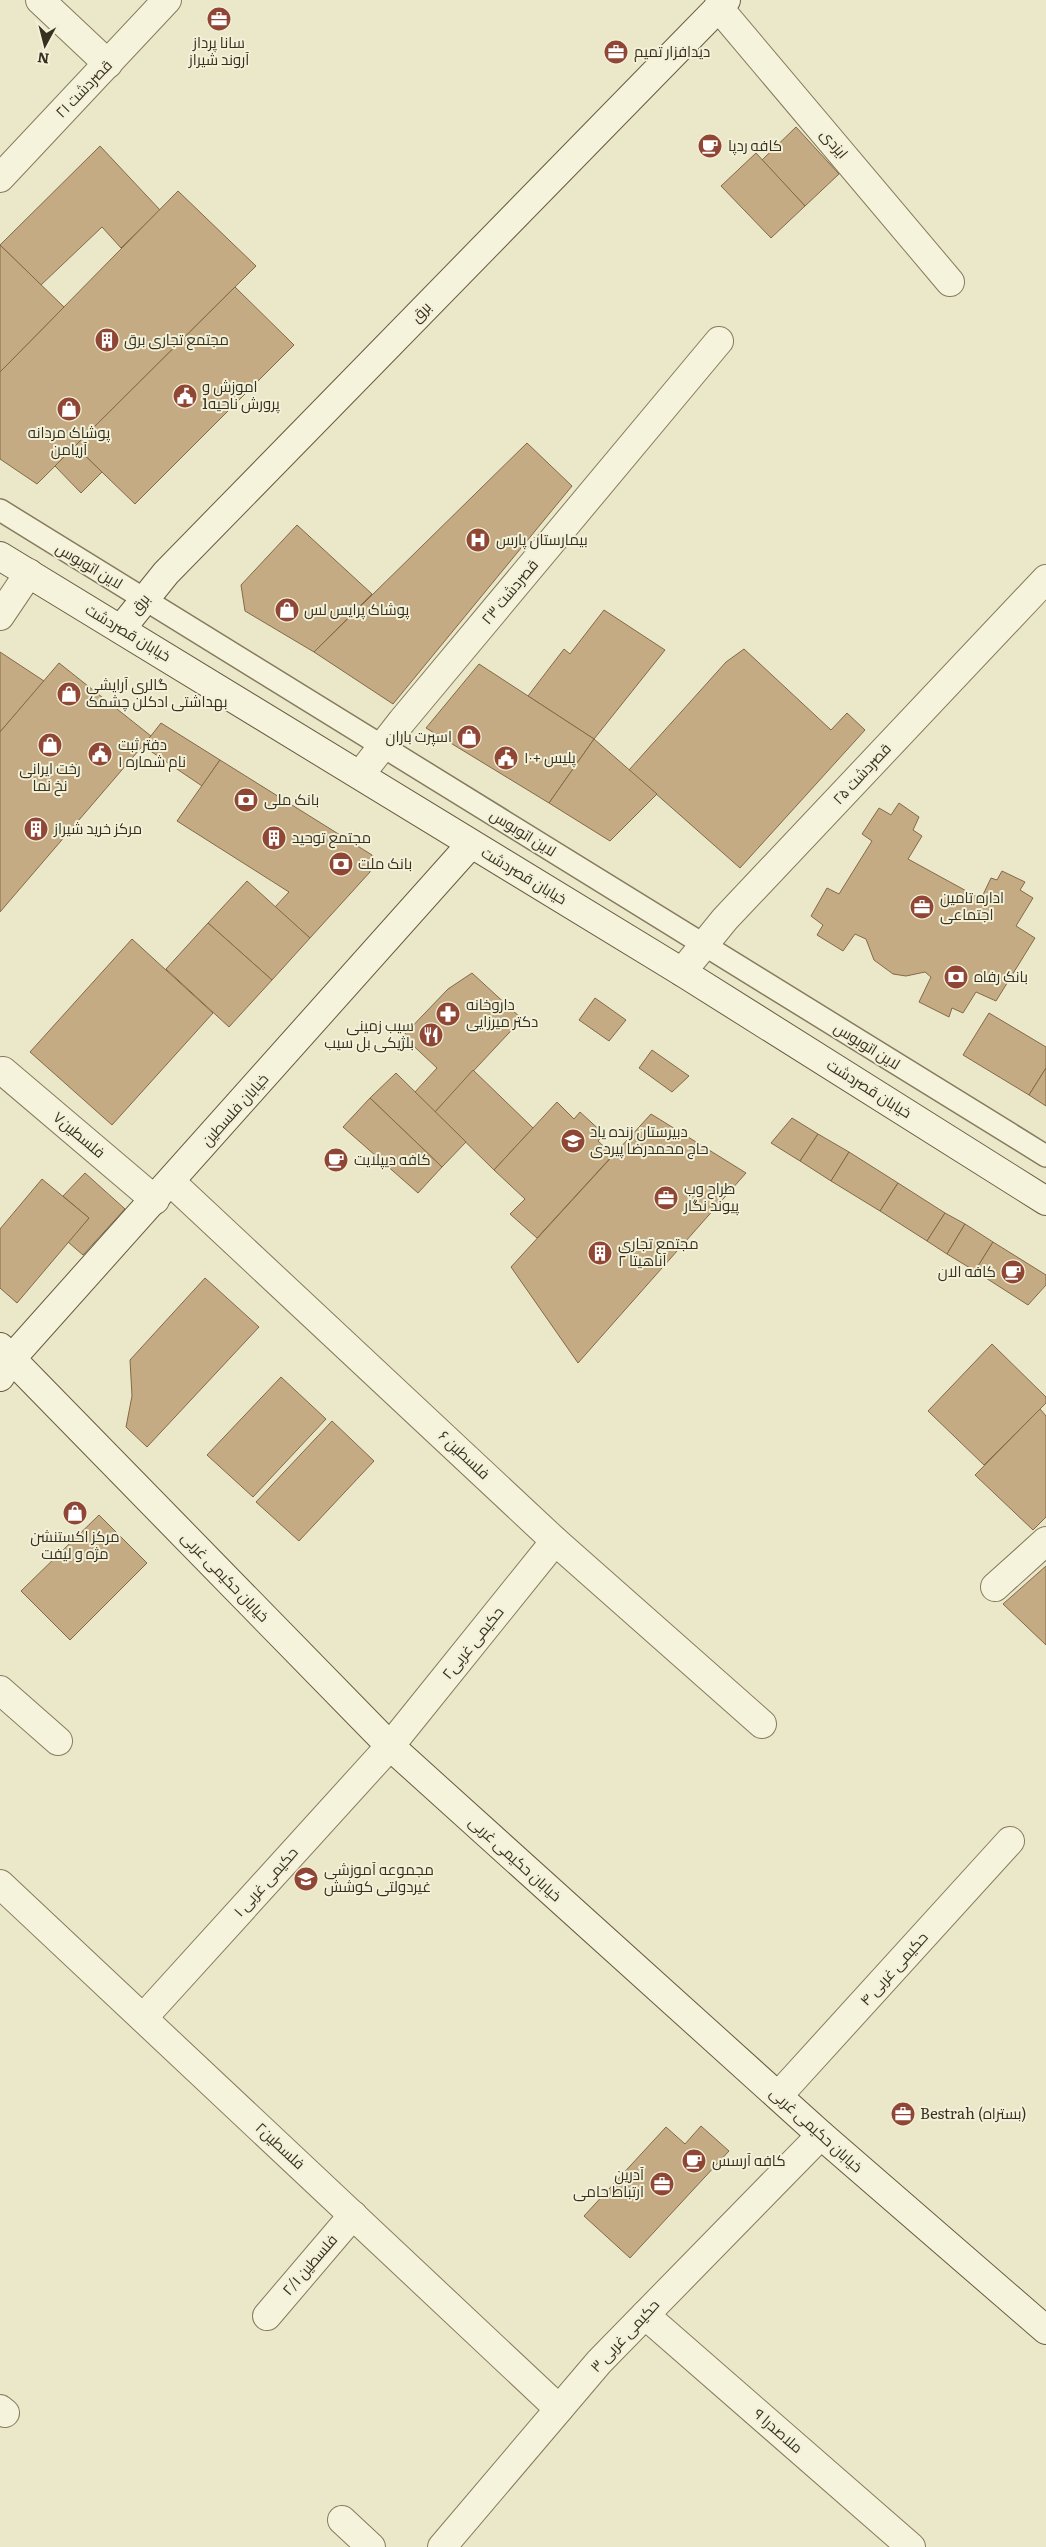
<svg xmlns="http://www.w3.org/2000/svg" width="1046" height="2547" font-family="Literata,Cairo,serif">
	<style>
		.building { fill: #c5ab83; stroke: #836a47 }
		.lines { fill: none; stroke-linecap: round; stroke-linejoin: round }
		.lane-casing { stroke: #867b5f; stroke-width: 24 }
		.street-casing { stroke: #867b5f; stroke-width: 30 }
		.secondary-casing { stroke: #685c42; stroke-width: 30 }
		.lane { stroke: #f6f3dc; stroke-width: 21 }
		.street { stroke: #f6f3dc; stroke-width: 28 }
		.secondary { stroke: #f6f3dc; stroke-width: 28 }
		.labels { text-anchor: middle; stroke-width: 4; stroke-linejoin: round; paint-order: stroke }
		.poi-label { font-size: 15px; fill: #373021; stroke: #f3f0d8; text-anchor: start }
		.street-label { font-size: 15px; fill: #373021; stroke: #f3f0d8 }
	</style>
	<rect width="100%" height="100%" fill="#ebe7c9"/>
	<g class="building">
		<path d="M 796,127 L 839,174 L 805,206 L 762,160 Z"/>
		<path d="M 100,146 L 160,210 L 121,248 L 102,227 L 41,285 L 0,245 Z"/>
		<path d="M 756,153 L 805,206 L 771,238 L 721,186 Z"/>
		<path d="M 178,191 L 256,266 L 37,484 L 0,459 L 0,372 Z"/>
		<path d="M 0,245 L 64,307 L 0,372 Z"/>
		<path d="M 235,287 L 294,345 L 135,504 L 75,446 Z"/>
		<path d="M 527,443 L 572,486 L 393,704 L 314,652 Z"/>
		<path d="M 75,446 L 102,472 L 81,493 L 55,466 Z"/>
		<path d="M 297,525 L 372,594 L 314,652 L 245,611 L 241,585 Z"/>
		<path d="M 604,610 L 665,650 L 594,739 L 528,696 L 564,649 L 570,654 Z"/>
		<path d="M 744,649 L 831,730 L 847,713 L 865,730 L 740,868 L 629,770 L 726,662 Z"/>
		<path d="M 0,652 L 44,681 L 0,732 Z"/>
		<path d="M 59,663 L 151,736 L 0,912 L 0,732 Z"/>
		<path d="M 479,664 L 594,739 L 549,803 L 426,728 Z"/>
		<path d="M 161,723 L 220,760 L 202,786 L 143,746 Z"/>
		<path d="M 594,739 L 657,794 L 610,841 L 549,803 Z"/>
		<path d="M 220,760 L 372,855 L 370,872 L 310,938 L 275,907 L 289,892 L 177,821 Z"/>
		<path d="M 899,803 L 919,817 L 913,830 L 922,836 L 908,859 L 981,899 L 991,878 L 997,880 L 1002,871 L 1025,882 L 1020,890 L 1033,898 L 1016,926 L 1035,938 L 996,1001 L 976,992 L 963,1013 L 952,1008 L 949,1017 L 919,1002 L 931,977 L 925,972 L 906,976 L 893,974 L 874,960 L 866,939 L 855,934 L 843,951 L 817,935 L 823,925 L 811,916 L 827,888 L 839,894 L 872,841 L 862,834 L 879,808 L 891,815 Z"/>
		<path d="M 247,881 L 310,938 L 272,980 L 208,923 Z"/>
		<path d="M 208,923 L 272,980 L 229,1027 L 166,969 Z"/>
		<path d="M 132,939 L 213,1013 L 112,1125 L 30,1052 Z"/>
		<path d="M 472,973 L 522,1019 L 435,1112 L 415,1092 L 437,1068 L 403,1036 L 448,989 Z"/>
		<path d="M 595,998 L 626,1020 L 609,1041 L 579,1020 Z"/>
		<path d="M 989,1013 L 1046,1047 L 1046,1068 L 1029,1095 L 963,1055 Z"/>
		<path d="M 652,1050 L 689,1076 L 672,1092 L 639,1068 Z"/>
		<path d="M 1046,1068 L 1046,1106 L 1029,1095 Z"/>
		<path d="M 473,1070 L 533,1128 L 494,1170 L 435,1112 Z"/>
		<path d="M 396,1073 L 466,1142 L 442,1167 L 370,1098 Z"/>
		<path d="M 370,1098 L 442,1167 L 418,1193 L 343,1127 Z"/>
		<path d="M 557,1102 L 574,1119 L 580,1112 L 604,1134 L 598,1141 L 613,1155 L 537,1238 L 510,1214 L 525,1199 L 494,1170 Z"/>
		<path d="M 651,1114 L 746,1173 L 578,1363 L 511,1267 Z"/>
		<path d="M 792,1118 L 818,1134 L 800,1161 L 771,1143 Z"/>
		<path d="M 818,1134 L 849,1152 L 831,1181 L 800,1161 Z"/>
		<path d="M 849,1152 L 898,1183 L 880,1211 L 831,1181 Z"/>
		<path d="M 85,1173 L 125,1209 L 83,1255 L 68,1242 L 89,1218 L 63,1196 Z"/>
		<path d="M 42,1179 L 89,1218 L 17,1303 L 0,1288 L 0,1229 Z"/>
		<path d="M 898,1183 L 945,1213 L 927,1241 L 880,1211 Z"/>
		<path d="M 945,1213 L 965,1224 L 947,1254 L 927,1241 Z"/>
		<path d="M 965,1224 L 993,1242 L 975,1271 L 947,1254 Z"/>
		<path d="M 993,1242 L 1046,1275 L 1046,1285 L 1028,1305 L 975,1271 Z"/>
		<path d="M 205,1278 L 259,1327 L 147,1447 L 126,1427 L 132,1396 L 130,1360 Z"/>
		<path d="M 992,1344 L 1046,1397 L 1046,1403 L 984,1465 L 928,1411 Z"/>
		<path d="M 281,1377 L 326,1419 L 253,1497 L 207,1455 Z"/>
		<path d="M 1040,1409 L 1046,1416 L 1046,1517 L 1033,1530 L 975,1475 Z"/>
		<path d="M 332,1421 L 374,1461 L 299,1541 L 256,1502 Z"/>
		<path d="M 99,1515 L 147,1563 L 70,1640 L 21,1591 Z"/>
		<path d="M 1046,1566 L 1046,1645 L 1003,1604 Z"/>
		<path d="M 701,2126 L 729,2151 L 630,2258 L 584,2216 L 666,2127 L 685,2144 Z"/>
	</g>
	<g class="lines">
		<defs>
			<path id="lane" d="M 0,510 L 1046,1156"/>
			<g id="street">
				<path d="M 40,0 L 108,64"/>
				<path d="M 718,7 L 950,282"/>
				<path d="M 0,178 L 167,0"/>
				<path d="M 0,616 L 29,573"/>
				<path d="M 360,775 L 402,721 L 719,341"/>
				<path d="M 682,972 L 725,919 L 1046,579"/>
				<path d="M 3,1071 L 155,1200"/>
				<path d="M 171,1182 L 555,1541 L 762,1724"/>
				<path d="M 995,1587 L 1046,1541"/>
				<path d="M 0,1690 L 58,1741"/>
				<path d="M 0,1884 L 559,2409"/>
				<path d="M 143,2018 L 390,1746 L 555,1541"/>
				<path d="M 778,2096 L 1010,1841"/>
				<path d="M 645,2315 L 911,2547"/>
				<path d="M 267,2316 L 353,2215"/>
				<path d="M 0,2409 L 5,2413"/>
				<path d="M 342,2520 L 371,2547"/>
				<path d="M 442,2547 L 599,2362 L 821,2135"/>
			</g>
			<g id="secondary">
				<path d="M 0,556 L 682,972 L 1046,1201"/>
				<path d="M 121,629 L 166,573 L 726,0"/>
				<path d="M 0,1347 L 390,1746 L 821,2135 L 1046,2330"/>
				<path d="M 0,1377 L 12,1358 L 471,844"/>
			</g>
		</defs>
		<use href="#lane" class="lane-casing"/>
		<use href="#street" class="street-casing"/>
		<use href="#secondary" class="secondary-casing"/>
		<use href="#lane" class="lane"/>
		<use href="#street" class="street"/>
		<use href="#secondary" class="secondary"/>
	</g>
	<defs>
		<symbol id="office-disc" viewBox="-11 -11 22 22"><circle r="9.5" fill="#8f4635" stroke="#f3f0d8"/><path d="M-6-3h4V-5.5h4V-3h4V5H-6ZM-1-4.5V-3h2v-1.5ZM-6 0V1H6V0Z" fill="#fff"/></symbol>
		<symbol id="cafe-disc" viewBox="-11 -11 22 22"><circle r="9.5" fill="#8f4635" stroke="#f3f0d8"/><path d="M-5.5-4.5H6V0H3Q3 3.5 0 3.5H-2.5Q-5.5 3.5-5.5 0ZM3-3.2v2h1.7v-2ZM-6 4.5H4V6H-6Z" fill="#fff"/></symbol>
		<symbol id="building-disc" viewBox="-11 -11 22 22"><circle r="9.5" fill="#8f4635" stroke="#f3f0d8"/><path d="M-4-6H4V6H1V3H-1V6H-4ZM-2.5-4.3h1.7v1.8h-1.7ZM.8-4.3h1.7v1.8H.8ZM-2.5-1h1.7V.8h-1.7ZM.8-1h1.7V.8H.8Z" fill="#fff"/></symbol>
		<symbol id="civic-disc" viewBox="-11 -11 22 22"><circle r="9.5" fill="#8f4635" stroke="#f3f0d8"/><path d="M-.6-6.5H3V-4.5H.6V-3L4-1V1h2V6H-6V1h2V-1L-.6-3ZM-1.2 2.5V6h2.4V2.5Z" fill="#fff"/></symbol>
		<symbol id="shop-disc" viewBox="-11 -11 22 22"><circle r="9.5" fill="#8f4635" stroke="#f3f0d8"/><path d="M-5-2.5h2.3a2.7 3.5 0 0 1 5.4 0H5L5.5 6h-11ZM-1.5-2.5h3a1.5 2.3 0 0 0-3 0Z" fill="#fff"/></symbol>
		<symbol id="hospital-disc" viewBox="-11 -11 22 22"><circle r="9.5" fill="#8f4635" stroke="#f3f0d8"/><path d="M-5-5h3v3.5h4V-5h3V5h-3V1.5h-4V5h-3Z" fill="#fff"/></symbol>
		<symbol id="bank-disc" viewBox="-11 -11 22 22"><circle r="9.5" fill="#8f4635" stroke="#f3f0d8"/><path d="M-6-4H6V4H-6ZM0-2.3a2.3 2.3 0 1 0 0 4.6a2.3 2.3 0 1 0 0-4.6Z" fill="#fff"/></symbol>
		<symbol id="pharmacy-disc" viewBox="-11 -11 22 22"><circle r="9.5" fill="#8f4635" stroke="#f3f0d8"/><path d="M-2-6h4v4h4v4h-4v4h-4v-4h-4v-4h4Z" fill="#fff"/></symbol>
		<symbol id="restaurant-disc" viewBox="-11 -11 22 22"><circle r="9.5" fill="#8f4635" stroke="#f3f0d8"/><path d="M-5-6h1v4h1v-4h1v4h1v-4h1v5L-1.5 .5V6h-2V.5L-5-1ZM5-6V6H3V1.5H1.5Q1.5-4 5-6Z" fill="#fff"/></symbol>
		<symbol id="school-disc" viewBox="-11 -11 22 22"><circle r="9.5" fill="#8f4635" stroke="#f3f0d8"/><path d="M0-5L7-2L0 1L-7-2ZM-4 1L0 2.5L4 1V4Q0 6-4 4Z" fill="#fff"/></symbol>
	</defs>
	<g fill-rule="evenodd">
		<use href="#office-disc" x="205" y="5" width="28" height="28"/>
		<use href="#office-disc" x="602" y="38" width="28" height="28"/>
		<use href="#cafe-disc" x="696" y="132" width="28" height="28"/>
		<use href="#building-disc" x="93" y="326" width="28" height="28"/>
		<use href="#civic-disc" x="171" y="382" width="28" height="28"/>
		<use href="#shop-disc" x="55" y="395" width="28" height="28"/>
		<use href="#hospital-disc" x="464" y="526" width="28" height="28"/>
		<use href="#shop-disc" x="273" y="596" width="28" height="28"/>
		<use href="#shop-disc" x="55" y="680" width="28" height="28"/>
		<use href="#shop-disc" x="455" y="723" width="28" height="28"/>
		<use href="#shop-disc" x="36" y="731" width="28" height="28"/>
		<use href="#civic-disc" x="86" y="740" width="28" height="28"/>
		<use href="#civic-disc" x="492" y="744" width="28" height="28"/>
		<use href="#bank-disc" x="232" y="786" width="28" height="28"/>
		<use href="#building-disc" x="22" y="815" width="28" height="28"/>
		<use href="#building-disc" x="260" y="824" width="28" height="28"/>
		<use href="#bank-disc" x="327" y="850" width="28" height="28"/>
		<use href="#office-disc" x="908" y="893" width="28" height="28"/>
		<use href="#bank-disc" x="942" y="963" width="28" height="28"/>
		<use href="#pharmacy-disc" x="434" y="1000" width="28" height="28"/>
		<use href="#restaurant-disc" x="417" y="1021" width="28" height="28"/>
		<use href="#school-disc" x="559" y="1127" width="28" height="28"/>
		<use href="#cafe-disc" x="322" y="1146" width="28" height="28"/>
		<use href="#office-disc" x="652" y="1184" width="28" height="28"/>
		<use href="#building-disc" x="586" y="1239" width="28" height="28"/>
		<use href="#cafe-disc" x="999" y="1258" width="28" height="28"/>
		<use href="#shop-disc" x="61" y="1499" width="28" height="28"/>
		<use href="#school-disc" x="292" y="1865" width="28" height="28"/>
		<use href="#office-disc" x="889" y="2100" width="28" height="28"/>
		<use href="#cafe-disc" x="680" y="2147" width="28" height="28"/>
		<use href="#office-disc" x="648" y="2170" width="28" height="28"/>
	</g>
	<g class="labels">
		<g class="poi-label">
			<text x="219" y="48" text-anchor="middle">سانا پرداز<tspan x="219" dy="17">آروند شیراز</tspan></text>
			<text x="634" y="57">دیدافزار تمیم</text>
			<text x="728" y="151">کافه ردپا</text>
			<text x="124" y="345">مجتمع تجاری برق</text>
			<text x="202" y="392">اموزش و<tspan x="202" dy="17">پرورش ناحیه1</tspan></text>
			<text x="69" y="438" text-anchor="middle">پوشاک مردانه<tspan x="69" dy="17">آریامن</tspan></text>
			<text x="496" y="545">بیمارستان پارس</text>
			<text x="304" y="615">پوشاک پرایس لس</text>
			<text x="86" y="690">گالری آرایشی<tspan x="86" dy="17">بهداشتی ادکلن چشمک</tspan></text>
			<text x="452" y="742" text-anchor="end">اسپرت باران</text>
			<text x="118" y="750">دفتر ثبت<tspan x="118" dy="17">نام شماره ١</tspan></text>
			<text x="524" y="763">پلیس +۱۰</text>
			<text x="50" y="774" text-anchor="middle">رخت ایرانی<tspan x="50" dy="17">نخ نما</tspan></text>
			<text x="264" y="805">بانک ملی</text>
			<text x="54" y="834">مرکز خرید شیراز</text>
			<text x="292" y="843">مجتمع توحید</text>
			<text x="358" y="869">بانک ملت</text>
			<text x="940" y="903">اداره تامین<tspan x="940" dy="17">اجتماعی</tspan></text>
			<text x="974" y="982">بانک رفاه</text>
			<text x="466" y="1010">داروخانه<tspan x="466" dy="17">دکتر میرزایی</tspan></text>
			<text x="414" y="1031" text-anchor="end">سیب زمینی<tspan x="414" dy="17">بلژیکی بل سیب</tspan></text>
			<text x="590" y="1137">دبیرستان زنده یاد<tspan x="590" dy="17">حاج محمدرضا پیردی</tspan></text>
			<text x="354" y="1165">کافه دیپلایت</text>
			<text x="684" y="1194">طراح وب<tspan x="684" dy="17">پیوند نگار</tspan></text>
			<text x="618" y="1249">مجتمع تجاری<tspan x="618" dy="17">آناهیتا ۲</tspan></text>
			<text x="996" y="1277" text-anchor="end">کافه الان</text>
			<text x="75" y="1542" text-anchor="middle">مرکز اکستنشن<tspan x="75" dy="17">مژه و لیفت</tspan></text>
			<text x="324" y="1875">مجموعه آموزشی<tspan x="324" dy="17">غیردولتی کوشش</tspan></text>
			<text x="920" y="2119">Bestrah (بستراه)</text>
			<text x="712" y="2166">کافه آرسس</text>
			<text x="644" y="2180" text-anchor="end">آدرین<tspan x="644" dy="17">ارتباط حامی</tspan></text>
		</g>
		<g class="street-label">
			<text transform="translate(84 89) rotate(-46)" y="5">قصردشت ۲۱</text>
			<text transform="translate(834 144) rotate(50)" y="5">ایزدی</text>
			<text transform="translate(421 312) rotate(-46)" y="5">برق</text>
			<text transform="translate(89 566) rotate(31)" y="5">لاین اتوبوس</text>
			<text transform="translate(510 592) rotate(-50)" y="5">قصردشت ۲۳</text>
			<text transform="translate(140 604) rotate(-51)" y="5">برق</text>
			<text transform="translate(128 633) rotate(31)" y="5">خیابان قصردشت</text>
			<text transform="translate(862 774) rotate(-47)" y="5">قصردشت ۲۵</text>
			<text transform="translate(523 833) rotate(32)" y="5">لاین اتوبوس</text>
			<text transform="translate(524 876) rotate(31)" y="5">خیابان قصردشت</text>
			<text transform="translate(867 1046) rotate(32)" y="5">لاین اتوبوس</text>
			<text transform="translate(869 1089) rotate(32)" y="5">خیابان قصردشت</text>
			<text transform="translate(235 1110) rotate(-48)" y="5">خیابان فلسطین</text>
			<text transform="translate(79 1135) rotate(40)" y="5">۷فلسطین</text>
			<text transform="translate(464 1455) rotate(43)" y="5">فلسطین ۶</text>
			<text transform="translate(225 1577) rotate(46)" y="5">خیابان حکیمی غربی</text>
			<text transform="translate(473 1643) rotate(-51)" y="5">حکیمی غربی۲</text>
			<text transform="translate(515 1859) rotate(42)" y="5">خیابان حکیمی غربی</text>
			<text transform="translate(266 1882) rotate(-48)" y="5">حکیمی غربی ۱</text>
			<text transform="translate(894 1969) rotate(-48)" y="5">حکیمی غربی ۴</text>
			<text transform="translate(816 2130) rotate(42)" y="5">خیابان حکیمی غربی</text>
			<text transform="translate(280 2146) rotate(43)" y="5">فلسطین۲</text>
			<text transform="translate(310 2265) rotate(-49)" y="5">فلسطین ۲/۱</text>
			<text transform="translate(625 2336) rotate(-47)" y="5">حکیمی غربی ۳</text>
			<text transform="translate(778 2431) rotate(41)" y="5">ملاصدرا ۹</text>
		</g>
	</g>
	<g transform="translate(45 45) rotate(187)" stroke="#f3f0d8" stroke-width="4" paint-order="stroke">
	<path d="M0-4L9 19L0 12L-9 19Z" fill="#373021"/>
	<text y="-8" font-size="14" font-weight="bold" text-anchor="middle" fill="#373021">N</text>
	</g>
</svg>
